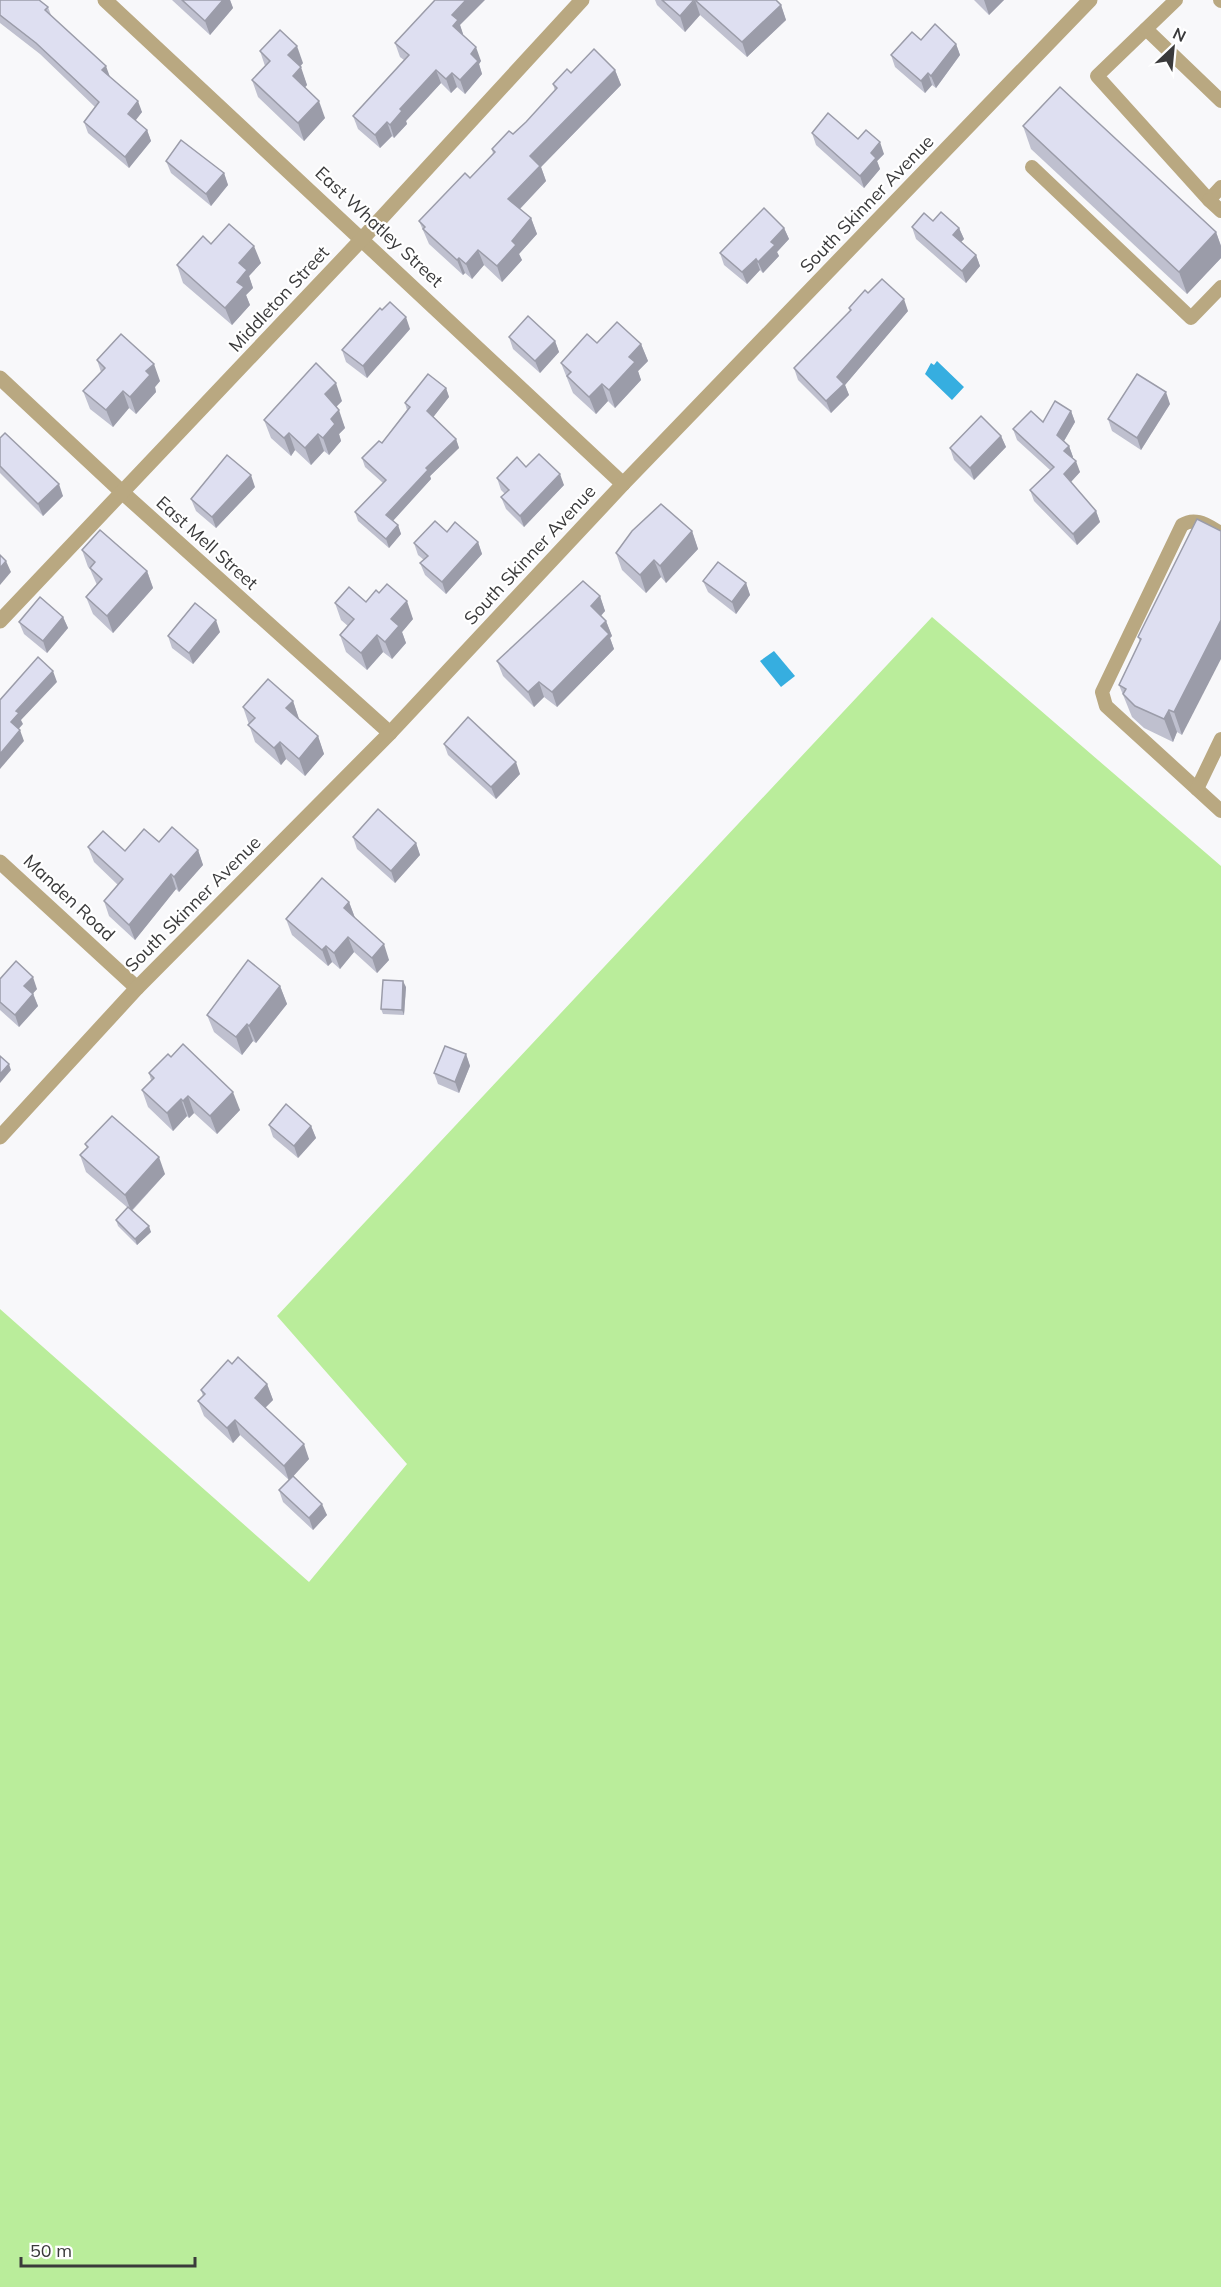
<svg xmlns="http://www.w3.org/2000/svg" width="1221" height="2287" font-family="Mulish,sans-serif">
	<style>
		.green { fill: #baed9b }
		.water { fill: #36aee0 }
		.lines { fill: none; stroke-linecap: round; stroke-linejoin: round }
		.service { stroke: #b9a881; stroke-width: 14 }
		.minor { stroke: #b9a881; stroke-width: 15 }
		.wall { fill: #bfc0cf }
		.shaded-wall { fill: #9b9ca9 }
		.building { fill: #dedff1; stroke: #9b9ca9; stroke-width: 1.5 }
		.labels { text-anchor: middle; stroke-width: 4.5; stroke-linejoin: round; paint-order: stroke }
		.street-label { font-size: 18px; fill: #3a3a3b; stroke: #fff }
	</style>
	<rect width="100%" height="100%" fill="#f8f8fa"/>
	<path class="green" d="M 932,617 L 1221,866 L 1221,2287 L 0,2287 L 0,1309 L 309,1582 L 407,1464 L 277,1316 Z"/>
	<g class="water">
		<path d="M 937,361 L 964,387 L 952,400 L 925,374 L 931,363 L 934,365 Z"/>
		<path d="M 774,651 L 795,676 L 781,687 L 760,661 Z"/>
	</g>
	<g class="lines">
		<g class="service">
			<path d="M 1176,0 L 1097,76 L 1209,200 L 1221,187"/>
			<path d="M 1220,0 L 1221,1"/>
			<path d="M 1146,29 L 1221,101"/>
			<path d="M 1032,167 L 1191,318 L 1221,287"/>
			<path d="M 1209,200 L 1221,211"/>
			<path d="M 1221,533 C 1208,526 1196,516 1182,525 L 1102,692 L 1106,706 L 1221,811"/>
			<path d="M 1197,789 L 1221,739"/>
		</g>
		<g class="minor">
			<path d="M 105,0 L 623,484"/>
			<path d="M 0,378 L 123,493 L 390,733"/>
			<path d="M 0,621 L 363,238 L 582,0"/>
			<path d="M 0,862 L 137,988"/>
			<path d="M 0,1137 L 137,988 L 390,733 L 623,484 L 1090,0"/>
		</g>
	</g>
	<g class="wall">
		<path d="M 0,0 L 48,7 L 51,15 L 110,77 L 142,112 L 135,121 L 147,130 L 151,141 L 129,168 L 88,133 L 84,122 L 95,107 L 40,54 L 0,23 Z"/>
		<path d="M 172,0 L 230,0 L 233,8 L 210,35 Z"/>
		<path d="M 655,0 L 776,0 L 781,5 L 786,20 L 747,57 L 700,15 L 685,32 L 657,5 Z"/>
		<path d="M 974,0 L 1004,0 L 989,15 Z"/>
		<path d="M 460,25 L 463,34 L 462,35 L 481,61 L 479,64 L 482,74 L 465,94 L 457,87 L 451,93 L 441,83 L 406,121 L 407,124 L 394,138 L 392,136 L 380,148 L 358,129 L 353,116 L 404,60 L 400,57 L 395,43 Z"/>
		<path d="M 921,40 L 956,44 L 960,55 L 936,88 L 932,85 L 925,93 L 895,67 L 891,55 Z"/>
		<path d="M 260,51 L 303,63 L 300,67 L 307,85 L 305,88 L 325,118 L 304,141 L 258,97 L 252,80 L 265,66 Z"/>
		<path d="M 615,70 L 621,85 L 541,167 L 546,181 L 520,209 L 531,218 L 537,234 L 519,254 L 522,260 L 502,282 L 484,265 L 472,279 L 465,273 L 463,275 L 429,244 L 419,221 L 470,178 L 493,154 L 492,149 L 513,134 L 526,122 L 555,91 L 553,84 L 571,73 Z"/>
		<path d="M 1023,126 L 1216,232 L 1221,246 L 1221,258 L 1187,294 L 1031,149 Z"/>
		<path d="M 812,133 L 858,139 L 884,154 L 877,161 L 880,169 L 864,188 L 816,145 Z"/>
		<path d="M 166,161 L 224,173 L 228,185 L 211,206 L 171,173 Z"/>
		<path d="M 933,221 L 959,228 L 964,239 L 961,242 L 976,255 L 980,266 L 966,283 L 916,239 L 912,227 Z"/>
		<path d="M 784,228 L 789,239 L 777,252 L 779,256 L 763,273 L 760,270 L 747,284 L 724,265 L 720,253 Z"/>
		<path d="M 211,244 L 261,263 L 249,276 L 253,288 L 246,295 L 250,305 L 232,325 L 183,283 L 177,265 Z"/>
		<path d="M 849,308 L 908,311 L 845,385 L 849,395 L 831,413 L 798,380 L 794,368 L 850,311 Z"/>
		<path d="M 410,329 L 367,378 L 346,362 L 342,350 Z"/>
		<path d="M 509,337 L 555,341 L 559,352 L 540,373 L 513,349 Z"/>
		<path d="M 597,343 L 641,344 L 648,361 L 638,371 L 641,380 L 615,408 L 608,401 L 596,414 L 573,393 L 561,363 Z"/>
		<path d="M 97,360 L 160,381 L 155,387 L 156,392 L 136,414 L 129,408 L 113,427 L 90,409 L 83,391 L 101,372 Z"/>
		<path d="M 446,388 L 449,397 L 433,417 L 456,439 L 459,448 L 430,476 L 431,479 L 393,521 L 398,525 L 401,534 L 389,548 L 358,521 L 355,512 L 383,483 L 365,467 L 362,458 L 382,443 L 407,410 L 405,403 Z"/>
		<path d="M 342,401 L 336,407 L 345,428 L 339,434 L 341,441 L 329,455 L 324,451 L 311,465 L 295,450 L 291,456 L 271,438 L 264,420 Z"/>
		<path d="M 1170,404 L 1141,450 L 1112,431 L 1108,419 Z"/>
		<path d="M 1071,411 L 1075,422 L 1064,441 L 1069,446 L 1073,457 L 1072,458 L 1080,472 L 1071,482 L 1096,511 L 1100,522 L 1077,545 L 1034,501 L 1030,490 L 1050,470 L 1017,440 L 1013,429 L 1043,422 Z"/>
		<path d="M 1001,436 L 1006,447 L 974,480 L 954,460 L 950,448 Z"/>
		<path d="M 0,438 L 63,496 L 43,516 L 0,473 Z"/>
		<path d="M 526,467 L 564,485 L 524,527 L 506,509 L 501,497 L 505,494 L 501,490 L 497,478 Z"/>
		<path d="M 255,487 L 216,528 L 196,511 L 191,499 Z"/>
		<path d="M 1197,519 L 1182,735 L 1177,732 L 1173,742 L 1144,728 L 1132,717 L 1119,685 L 1140,642 L 1138,637 Z"/>
		<path d="M 692,531 L 698,549 L 666,583 L 661,577 L 646,593 L 622,570 L 616,553 Z"/>
		<path d="M 447,532 L 478,542 L 482,554 L 446,594 L 425,575 L 420,563 L 424,560 L 418,555 L 414,543 Z"/>
		<path d="M 82,550 L 147,571 L 153,588 L 113,633 L 93,614 L 86,597 L 97,585 L 90,569 L 88,567 Z"/>
		<path d="M 703,581 L 746,583 L 750,595 L 736,614 L 708,592 Z"/>
		<path d="M 600,596 L 605,611 L 601,616 L 606,621 L 612,636 L 610,638 L 614,649 L 557,707 L 544,697 L 534,707 L 503,676 L 497,661 Z"/>
		<path d="M 366,602 L 413,619 L 402,632 L 406,643 L 392,659 L 383,652 L 367,670 L 346,652 L 340,635 L 348,626 L 341,620 L 335,603 Z"/>
		<path d="M 63,617 L 68,628 L 47,653 L 24,634 L 19,622 Z"/>
		<path d="M 220,632 L 193,664 L 172,648 L 168,636 Z"/>
		<path d="M 293,701 L 299,719 L 318,736 L 324,754 L 305,776 L 286,759 L 281,765 L 255,742 L 243,707 Z"/>
		<path d="M 444,744 L 520,774 L 496,799 L 448,755 Z"/>
		<path d="M 353,837 L 416,843 L 420,855 L 395,883 L 357,849 Z"/>
		<path d="M 159,842 L 198,850 L 203,865 L 179,892 L 176,889 L 135,940 L 109,916 L 104,901 L 118,885 L 94,862 L 88,847 L 125,851 Z"/>
		<path d="M 349,902 L 355,918 L 389,960 L 377,973 L 354,952 L 340,969 L 332,962 L 328,966 L 292,935 L 286,919 Z"/>
		<path d="M 0,979 L 37,989 L 33,993 L 38,1006 L 19,1027 L 0,1010 Z"/>
		<path d="M 280,986 L 287,1004 L 256,1043 L 253,1041 L 242,1055 L 214,1032 L 207,1015 Z"/>
		<path d="M 406,987 L 404,1015 L 383,1014 L 381,1009 Z"/>
		<path d="M 466,1054 L 470,1066 L 459,1093 L 438,1084 L 434,1073 Z"/>
		<path d="M 171,1057 L 240,1110 L 217,1134 L 194,1113 L 189,1118 L 187,1116 L 173,1131 L 148,1107 L 142,1090 L 151,1080 L 149,1073 Z"/>
		<path d="M 269,1125 L 311,1126 L 316,1138 L 298,1158 L 273,1137 Z"/>
		<path d="M 85,1144 L 165,1174 L 132,1211 L 151,1232 L 137,1245 L 118,1226 L 116,1220 L 128,1208 L 86,1172 L 80,1155 L 87,1148 Z"/>
		<path d="M 232,1364 L 267,1384 L 273,1400 L 265,1408 L 309,1459 L 293,1476 L 327,1515 L 313,1530 L 283,1502 L 279,1490 L 289,1480 L 240,1435 L 233,1443 L 204,1416 L 198,1401 L 203,1396 L 201,1390 Z"/>
	</g>
	<g class="shaded-wall">
		<path d="M 223,0 L 230,0 L 233,8 L 210,35 L 205,21 Z"/>
		<path d="M 466,0 L 485,0 L 460,25 L 463,34 L 458,40 L 453,26 L 452,15 Z"/>
		<path d="M 695,0 L 700,15 L 685,32 L 680,16 Z"/>
		<path d="M 984,0 L 1004,0 L 989,15 Z"/>
		<path d="M 781,5 L 786,20 L 747,57 L 742,42 Z"/>
		<path d="M 956,44 L 960,55 L 936,88 L 931,76 Z"/>
		<path d="M 297,46 L 303,63 L 295,72 L 288,55 Z"/>
		<path d="M 476,47 L 481,61 L 479,64 L 482,74 L 465,94 L 460,80 L 471,54 Z"/>
		<path d="M 106,66 L 110,77 L 106,81 L 102,70 Z"/>
		<path d="M 301,67 L 307,85 L 299,93 L 293,76 Z"/>
		<path d="M 436,70 L 441,83 L 406,121 L 407,124 L 394,138 L 390,125 L 400,109 Z"/>
		<path d="M 615,70 L 621,85 L 541,167 L 546,181 L 514,215 L 508,199 L 530,156 Z"/>
		<path d="M 452,73 L 457,87 L 451,93 L 446,79 Z"/>
		<path d="M 928,73 L 932,85 L 925,93 L 921,81 Z"/>
		<path d="M 138,101 L 142,112 L 132,125 L 128,114 Z"/>
		<path d="M 319,101 L 325,118 L 304,141 L 298,123 Z"/>
		<path d="M 387,122 L 392,136 L 380,148 L 375,135 Z"/>
		<path d="M 147,130 L 151,141 L 129,168 L 125,157 Z"/>
		<path d="M 880,142 L 884,154 L 877,161 L 880,169 L 864,188 L 860,176 L 871,153 Z"/>
		<path d="M 224,173 L 228,185 L 211,206 L 206,194 Z"/>
		<path d="M 531,218 L 537,234 L 519,254 L 522,260 L 502,282 L 497,266 L 512,241 Z"/>
		<path d="M 784,228 L 789,239 L 777,252 L 779,256 L 763,273 L 758,262 L 771,242 Z"/>
		<path d="M 959,228 L 964,239 L 957,246 L 953,235 Z"/>
		<path d="M 1216,232 L 1221,246 L 1221,258 L 1187,294 L 1179,272 Z"/>
		<path d="M 254,246 L 261,263 L 249,276 L 253,288 L 246,295 L 250,305 L 232,325 L 225,308 L 237,282 L 239,263 Z"/>
		<path d="M 478,250 L 484,265 L 472,279 L 466,264 Z"/>
		<path d="M 976,255 L 980,266 L 966,283 L 962,271 Z"/>
		<path d="M 459,258 L 465,273 L 463,275 L 457,260 Z"/>
		<path d="M 756,259 L 760,270 L 747,284 L 742,272 Z"/>
		<path d="M 904,299 L 908,311 L 845,385 L 849,395 L 831,413 L 826,401 L 837,377 Z"/>
		<path d="M 406,317 L 410,329 L 367,378 L 363,366 Z"/>
		<path d="M 555,341 L 559,352 L 540,373 L 535,361 Z"/>
		<path d="M 641,344 L 648,361 L 638,371 L 641,380 L 615,408 L 609,390 L 629,357 Z"/>
		<path d="M 154,364 L 160,381 L 155,387 L 156,392 L 136,414 L 130,397 L 146,371 Z"/>
		<path d="M 336,383 L 342,401 L 331,412 L 325,394 Z"/>
		<path d="M 602,384 L 608,401 L 596,414 L 589,397 Z"/>
		<path d="M 446,388 L 449,397 L 431,420 L 427,411 Z"/>
		<path d="M 123,391 L 129,408 L 113,427 L 106,410 Z"/>
		<path d="M 1166,392 L 1170,404 L 1141,450 L 1137,438 Z"/>
		<path d="M 339,410 L 345,428 L 339,434 L 341,441 L 329,455 L 323,438 L 331,419 Z"/>
		<path d="M 1071,411 L 1075,422 L 1061,446 L 1057,435 Z"/>
		<path d="M 289,433 L 295,450 L 291,456 L 284,438 Z"/>
		<path d="M 318,434 L 324,451 L 311,465 L 305,448 Z"/>
		<path d="M 1001,436 L 1006,447 L 974,480 L 970,468 Z"/>
		<path d="M 456,439 L 459,448 L 430,476 L 431,479 L 390,524 L 386,515 L 426,468 Z"/>
		<path d="M 1069,446 L 1073,457 L 1068,462 L 1064,451 Z"/>
		<path d="M 1076,461 L 1080,472 L 1068,485 L 1064,474 Z"/>
		<path d="M 560,474 L 564,485 L 524,527 L 520,516 Z"/>
		<path d="M 251,475 L 255,487 L 216,528 L 212,517 Z"/>
		<path d="M 59,484 L 63,496 L 43,516 L 38,504 Z"/>
		<path d="M 1096,511 L 1100,522 L 1077,545 L 1073,534 Z"/>
		<path d="M 398,525 L 401,534 L 389,548 L 386,539 Z"/>
		<path d="M 692,531 L 698,549 L 666,583 L 660,566 Z"/>
		<path d="M 478,542 L 482,554 L 446,594 L 442,582 Z"/>
		<path d="M 654,560 L 661,577 L 646,593 L 640,575 Z"/>
		<path d="M 6,561 L 11,572 L 0,585 L 0,568 Z"/>
		<path d="M 147,571 L 153,588 L 113,633 L 107,616 Z"/>
		<path d="M 746,583 L 750,595 L 736,614 L 732,602 Z"/>
		<path d="M 600,596 L 605,611 L 596,621 L 591,606 Z"/>
		<path d="M 407,601 L 413,619 L 402,632 L 406,643 L 392,659 L 385,642 L 391,619 Z"/>
		<path d="M 63,617 L 68,628 L 47,653 L 43,641 Z"/>
		<path d="M 216,620 L 220,632 L 193,664 L 189,653 Z"/>
		<path d="M 1221,620 L 1221,659 L 1182,735 L 1174,712 Z"/>
		<path d="M 606,621 L 612,636 L 610,638 L 614,649 L 557,707 L 552,692 L 601,626 Z"/>
		<path d="M 377,635 L 383,652 L 367,670 L 361,653 Z"/>
		<path d="M 53,671 L 57,682 L 21,720 L 23,724 L 15,733 L 11,722 L 16,711 Z"/>
		<path d="M 539,682 L 544,697 L 534,707 L 528,692 Z"/>
		<path d="M 293,701 L 299,719 L 293,725 L 286,708 Z"/>
		<path d="M 1169,710 L 1177,732 L 1173,742 L 1164,719 Z"/>
		<path d="M 20,730 L 24,741 L 0,769 L 0,754 Z"/>
		<path d="M 318,736 L 324,754 L 305,776 L 299,759 Z"/>
		<path d="M 280,742 L 286,759 L 281,765 L 274,748 Z"/>
		<path d="M 516,762 L 520,774 L 496,799 L 491,787 Z"/>
		<path d="M 416,843 L 420,855 L 395,883 L 391,871 Z"/>
		<path d="M 198,850 L 203,865 L 179,892 L 174,877 Z"/>
		<path d="M 171,874 L 176,889 L 135,940 L 129,925 Z"/>
		<path d="M 349,902 L 355,918 L 344,908 Z"/>
		<path d="M 348,937 L 354,952 L 340,969 L 334,953 Z"/>
		<path d="M 384,944 L 389,960 L 377,973 L 372,958 Z"/>
		<path d="M 326,946 L 332,962 L 328,966 L 322,950 Z"/>
		<path d="M 33,977 L 37,989 L 29,998 L 24,986 Z"/>
		<path d="M 403,981 L 406,987 L 404,1015 L 402,1010 Z"/>
		<path d="M 280,986 L 287,1004 L 256,1043 L 249,1026 Z"/>
		<path d="M 33,994 L 38,1006 L 19,1027 L 15,1015 Z"/>
		<path d="M 247,1024 L 253,1041 L 242,1055 L 236,1037 Z"/>
		<path d="M 466,1054 L 470,1066 L 459,1093 L 455,1082 Z"/>
		<path d="M 9,1064 L 11,1070 L 0,1083 L 0,1074 Z"/>
		<path d="M 233,1092 L 240,1110 L 217,1134 L 210,1116 Z"/>
		<path d="M 188,1096 L 194,1113 L 189,1118 L 183,1101 Z"/>
		<path d="M 181,1099 L 187,1116 L 173,1131 L 167,1113 Z"/>
		<path d="M 311,1126 L 316,1138 L 298,1158 L 294,1146 Z"/>
		<path d="M 159,1157 L 165,1174 L 131,1211 L 125,1195 Z"/>
		<path d="M 149,1226 L 151,1232 L 137,1245 L 135,1239 Z"/>
		<path d="M 267,1384 L 273,1400 L 260,1413 L 255,1398 Z"/>
		<path d="M 235,1420 L 240,1435 L 233,1443 L 227,1428 Z"/>
		<path d="M 304,1444 L 309,1459 L 289,1481 L 284,1466 Z"/>
		<path d="M 322,1504 L 327,1515 L 313,1530 L 309,1518 Z"/>
	</g>
	<g class="building">
		<path d="M 0,0 L 39,0 L 48,7 L 45,10 L 106,66 L 102,70 L 138,101 L 128,114 L 147,130 L 125,157 L 84,122 L 99,102 L 36,43 L 0,15 Z"/>
		<path d="M 182,0 L 223,0 L 205,21 Z"/>
		<path d="M 435,0 L 466,0 L 452,15 L 458,20 L 453,26 L 476,47 L 471,54 L 478,61 L 460,80 L 452,73 L 446,79 L 436,70 L 400,109 L 402,111 L 390,125 L 387,122 L 375,135 L 353,116 L 409,55 L 395,43 Z"/>
		<path d="M 662,0 L 694,0 L 680,16 Z"/>
		<path d="M 695,0 L 776,0 L 781,5 L 742,42 Z"/>
		<path d="M 935,24 L 956,44 L 931,76 L 928,73 L 921,81 L 891,55 L 912,32 L 921,40 Z"/>
		<path d="M 280,30 L 297,46 L 288,55 L 301,67 L 293,76 L 319,101 L 298,123 L 252,80 L 270,61 L 260,51 Z"/>
		<path d="M 594,49 L 615,70 L 530,156 L 540,166 L 508,199 L 531,218 L 512,241 L 516,245 L 497,266 L 478,250 L 466,264 L 459,258 L 457,260 L 423,229 L 425,227 L 419,221 L 465,173 L 470,178 L 495,152 L 492,149 L 509,131 L 513,134 L 526,122 L 557,88 L 553,84 L 567,69 L 571,73 Z"/>
		<path d="M 1060,87 L 1216,232 L 1179,272 L 1023,126 Z"/>
		<path d="M 828,113 L 858,139 L 866,130 L 880,142 L 871,153 L 876,158 L 860,176 L 812,133 Z"/>
		<path d="M 181,140 L 224,173 L 206,194 L 166,161 Z"/>
		<path d="M 764,208 L 784,228 L 771,242 L 775,245 L 758,262 L 756,259 L 742,272 L 720,253 Z"/>
		<path d="M 941,212 L 959,228 L 953,235 L 976,255 L 962,271 L 912,227 L 924,213 L 933,221 Z"/>
		<path d="M 229,224 L 254,246 L 239,263 L 247,270 L 237,282 L 244,287 L 225,308 L 177,265 L 203,236 L 211,244 Z"/>
		<path d="M 882,279 L 904,299 L 837,377 L 844,384 L 826,401 L 794,368 L 851,310 L 849,308 L 865,290 L 868,293 Z"/>
		<path d="M 390,302 L 406,317 L 363,366 L 342,350 L 380,308 L 382,310 Z"/>
		<path d="M 528,316 L 555,341 L 535,361 L 509,337 Z"/>
		<path d="M 617,322 L 641,344 L 629,357 L 635,362 L 609,390 L 602,384 L 589,397 L 567,376 L 571,372 L 561,363 L 587,334 L 597,343 Z"/>
		<path d="M 121,334 L 154,364 L 146,371 L 150,375 L 130,397 L 123,391 L 106,410 L 83,391 L 105,368 L 97,360 Z"/>
		<path d="M 316,363 L 336,383 L 325,394 L 339,410 L 331,419 L 335,424 L 323,438 L 318,434 L 305,448 L 289,433 L 284,438 L 264,420 Z"/>
		<path d="M 428,374 L 446,388 L 427,411 L 456,439 L 426,468 L 428,470 L 386,515 L 398,525 L 386,539 L 355,512 L 386,480 L 362,458 L 379,441 L 382,443 L 410,407 L 405,403 Z"/>
		<path d="M 1137,374 L 1166,392 L 1137,438 L 1108,419 Z"/>
		<path d="M 1055,401 L 1071,411 L 1057,435 L 1069,446 L 1064,451 L 1076,461 L 1064,474 L 1096,511 L 1073,534 L 1030,490 L 1054,467 L 1013,429 L 1031,411 L 1043,422 Z"/>
		<path d="M 981,416 L 1001,436 L 970,468 L 950,448 Z"/>
		<path d="M 5,433 L 59,484 L 38,504 L 0,466 L 0,438 Z"/>
		<path d="M 539,454 L 560,474 L 520,516 L 501,497 L 509,490 L 497,478 L 517,457 L 526,467 Z"/>
		<path d="M 227,455 L 251,475 L 212,517 L 191,499 Z"/>
		<path d="M 661,504 L 692,531 L 660,566 L 654,560 L 640,575 L 616,553 L 632,531 Z"/>
		<path d="M 1197,519 L 1221,531 L 1221,620 L 1174,712 L 1169,710 L 1164,719 L 1135,706 L 1123,694 L 1126,689 L 1119,685 L 1141,639 L 1138,637 Z"/>
		<path d="M 435,521 L 447,532 L 455,522 L 478,542 L 442,582 L 420,563 L 428,556 L 414,543 Z"/>
		<path d="M 100,530 L 147,571 L 107,616 L 86,597 L 102,579 L 90,568 L 95,562 L 82,550 Z"/>
		<path d="M 0,555 L 6,561 L 0,568 Z"/>
		<path d="M 718,562 L 746,583 L 732,602 L 703,581 Z"/>
		<path d="M 583,581 L 600,596 L 591,606 L 606,621 L 601,626 L 609,634 L 552,692 L 539,682 L 528,692 L 497,661 Z"/>
		<path d="M 387,584 L 407,601 L 391,619 L 399,626 L 385,642 L 377,635 L 361,653 L 340,635 L 354,619 L 335,603 L 349,587 L 366,602 L 376,590 L 379,593 Z"/>
		<path d="M 40,597 L 63,617 L 43,641 L 19,622 Z"/>
		<path d="M 195,603 L 216,620 L 189,653 L 168,636 Z"/>
		<path d="M 38,657 L 53,671 L 16,711 L 19,713 L 11,722 L 20,730 L 0,754 L 0,700 Z"/>
		<path d="M 268,679 L 293,701 L 286,708 L 318,736 L 299,759 L 280,742 L 274,748 L 248,725 L 255,718 L 243,707 Z"/>
		<path d="M 468,717 L 516,762 L 491,787 L 444,744 Z"/>
		<path d="M 378,809 L 416,843 L 391,871 L 353,837 Z"/>
		<path d="M 172,827 L 198,850 L 174,877 L 171,874 L 129,925 L 104,901 L 123,879 L 88,847 L 103,831 L 125,851 L 144,829 L 159,842 Z"/>
		<path d="M 322,878 L 349,902 L 344,908 L 384,944 L 372,958 L 348,937 L 334,953 L 326,946 L 322,950 L 286,919 Z"/>
		<path d="M 248,960 L 280,986 L 249,1026 L 247,1024 L 236,1037 L 207,1015 Z"/>
		<path d="M 16,961 L 33,977 L 24,986 L 33,994 L 15,1015 L 0,1002 L 0,979 Z"/>
		<path d="M 383,980 L 403,981 L 402,1010 L 381,1009 Z"/>
		<path d="M 183,1044 L 233,1092 L 210,1116 L 188,1096 L 183,1101 L 181,1099 L 167,1113 L 142,1090 L 154,1078 L 149,1073 L 168,1054 L 171,1057 Z"/>
		<path d="M 445,1046 L 466,1054 L 455,1082 L 434,1073 Z"/>
		<path d="M 0,1056 L 9,1064 L 0,1074 Z"/>
		<path d="M 286,1104 L 311,1126 L 294,1146 L 269,1125 Z"/>
		<path d="M 112,1116 L 159,1157 L 125,1195 L 80,1155 L 88,1147 L 85,1144 Z"/>
		<path d="M 128,1207 L 149,1226 L 135,1239 L 116,1220 Z"/>
		<path d="M 238,1357 L 267,1384 L 255,1398 L 304,1444 L 284,1466 L 235,1420 L 227,1428 L 198,1401 L 205,1394 L 201,1390 L 228,1360 L 232,1364 Z"/>
		<path d="M 293,1476 L 322,1504 L 309,1518 L 279,1490 Z"/>
	</g>
	<g class="labels">
		<g class="street-label">
			<text transform="translate(867 204) rotate(-46)" y="6">South Skinner Avenue</text>
			<text transform="translate(379 227) rotate(43)" y="6">East Whatley Street</text>
			<text transform="translate(279 299) rotate(-47)" y="6">Middleton Street</text>
			<text transform="translate(207 543) rotate(42)" y="6">East Mell Street</text>
			<text transform="translate(530 555) rotate(-47)" y="6">South Skinner Avenue</text>
			<text transform="translate(69 898) rotate(43)" y="6">Manden Road</text>
			<text transform="translate(193 904) rotate(-45)" y="6">South Skinner Avenue</text>
		</g>
	</g>
	<g transform="translate(1173 48) rotate(26)" stroke="#ffffff" stroke-width="4.5" paint-order="stroke">
	<path d="M0-4.5L10 22L0 15L-10 22Z" fill="#3a3a3b"/>
	<text y="-9" font-size="16" font-weight="bold" text-anchor="middle" fill="#3a3a3b">N</text>
	</g>
	<path d="M21 2257v9h174v-9" fill="none" stroke="#3a3a3b" stroke-width="3"/>
	<text x="30" y="2257" font-size="18" fill="#3a3a3b" stroke="#ffffff" stroke-width="4.5" paint-order="stroke">50 m</text>
</svg>
